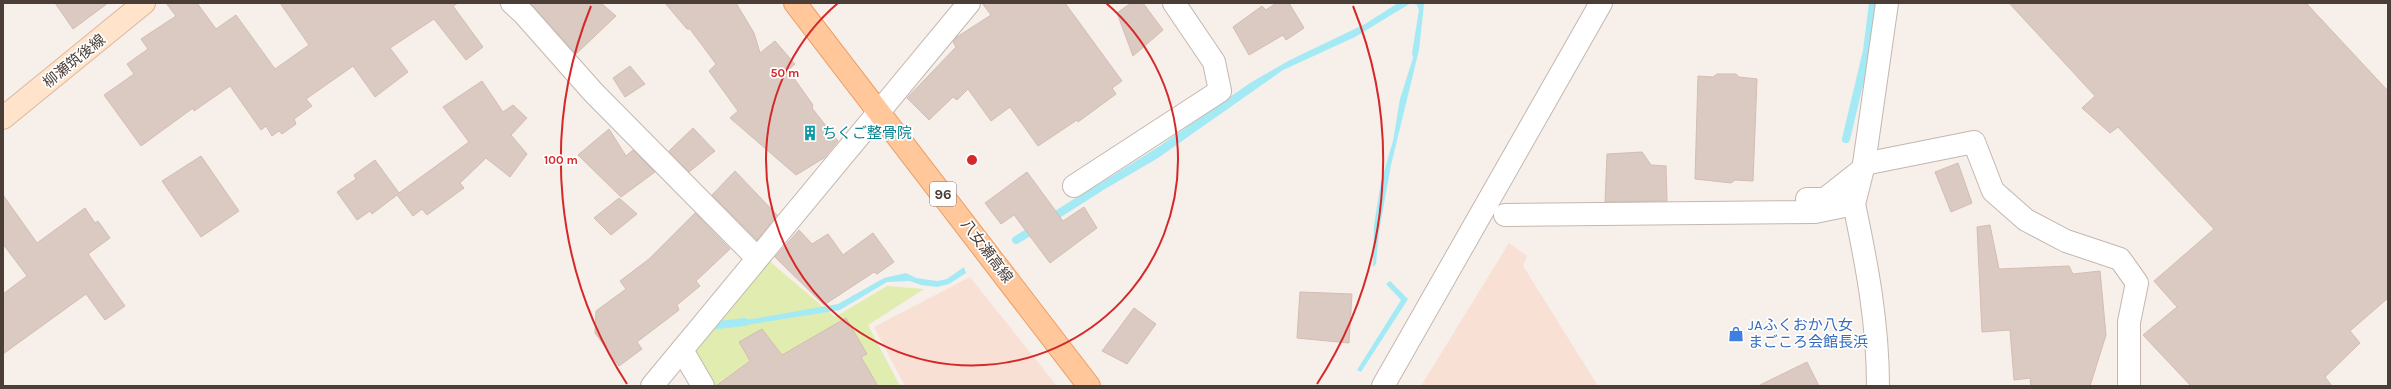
<svg xmlns="http://www.w3.org/2000/svg" width="2391" height="389" font-family="Karla,'Noto Sans JP',sans-serif">
	<style>
		.commercial { fill: #f8e0d5 }
		.green { fill: #e1ecb1 }
		.water { fill: #a4eaf5 }
		.lines { fill: none; stroke-linecap: round; stroke-linejoin: round }
		.stream { stroke: #a4eaf5; stroke-width: 8 }
		.building { fill: #dbcac2; stroke: #d4bdb2 }
		.minor-casing { stroke: #c5b7af; stroke-width: 24 }
		.tertiary-casing { stroke: #c5b7af; stroke-width: 24 }
		.secondary-casing { stroke: #dbb89a; stroke-width: 24 }
		.primary-casing { stroke: #eb9d63; stroke-width: 24 }
		.minor { stroke: #fff; stroke-width: 22 }
		.tertiary { stroke: #fff; stroke-width: 22 }
		.secondary { stroke: #ffe4cb; stroke-width: 22 }
		.primary { stroke: #ffc79a; stroke-width: 22 }
		.ring { fill: none; stroke: #d62828; stroke-width: 2 }
		.labels { text-anchor: middle; stroke-width: 3.5; stroke-linejoin: round; paint-order: stroke }
		.shield { fill: #fff; stroke: #817873; stroke-width: 1 }
		.shield-label { font-size: 14px; font-weight: bold; fill: #4b3e37 }
		.street-label { font-size: 15px; fill: #4b3e37; stroke: #fff }
		.culture-label { font-size: 15px; fill: #0d838f; stroke: #fff; text-anchor: start }
		.shop-label { font-size: 15px; fill: #366cbe; stroke: #fff; text-anchor: start }
		.centre { fill: #d62828; stroke: #fff; stroke-width: 2 }
		.ring-label { font-size: 12px; text-anchor: middle; font-weight: bold; fill: #d62828; stroke: #fff; stroke-width: 3.5; stroke-linejoin: round; paint-order: stroke }
	</style>
	<rect width="100%" height="100%" fill="#f6efea"/>
	<g class="commercial">
		<path d="M 1509,243 L 1527,256 L 1523,266 L 1598,386 L 1421,386 Z"/>
		<path d="M 970,277 L 1057,386 L 905,386 L 874,327 Z"/>
	</g>
	<path class="green" d="M 768,260 L 835,317 L 887,286 L 924,289 L 868,325 L 900,386 L 710,386 L 691,353 Z"/>
	<g class="water">
		<path d="M 1398,3 L 1411,3 L 1355,37 L 1283,70 L 1158,158 L 1093,196 L 1088,191 L 1158,147 L 1250,83 L 1290,60 L 1365,24 Z"/>
		<path d="M 1412,3 L 1424,4 L 1419,50 L 1391,165 L 1379,232 L 1376,264 L 1373,267 L 1374,225 L 1381,182 L 1393,141 L 1400,99 L 1413,58 L 1412,53 L 1419,10 L 1417,5 Z"/>
		<path d="M 964,267 L 966,273 L 949,284 L 937,287 L 921,285 L 910,281 L 887,282 L 840,310 L 734,327 L 735,322 L 838,304 L 884,278 L 906,273 L 916,278 L 937,281 L 947,279 Z"/>
		<path d="M 1390,281 L 1408,299 L 1361,372 L 1357,370 L 1401,300 L 1386,284 Z"/>
	</g>
	<g class="lines">
		<g class="stream">
			<path d="M 1846,139 L 1867,51 L 1873,3"/>
			<path d="M 1050,219 L 1099,188"/>
			<path d="M 1016,240 L 1036,228"/>
			<path d="M 708,326 L 745,322"/>
		</g>
	</g>
	<g class="building">
		<path d="M 55,3 L 108,3 L 73,29 Z"/>
		<path d="M 166,3 L 197,3 L 216,29 L 236,15 L 275,69 L 309,45 L 280,3 L 458,3 L 453,6 L 483,47 L 466,60 L 434,19 L 390,48 L 408,72 L 375,97 L 353,66 L 306,99 L 312,106 L 294,119 L 296,124 L 282,134 L 279,131 L 272,136 L 266,126 L 261,130 L 230,86 L 194,111 L 193,108 L 141,146 L 104,95 L 134,74 L 127,64 L 148,49 L 141,39 L 176,16 Z"/>
		<path d="M 530,3 L 601,3 L 616,16 L 576,54 Z"/>
		<path d="M 665,3 L 736,3 L 754,33 L 760,53 L 775,41 L 795,64 L 788,70 L 813,105 L 812,108 L 838,141 L 824,158 L 796,175 L 730,118 L 738,111 L 709,71 L 716,64 L 690,29 L 687,29 Z"/>
		<path d="M 982,3 L 1065,3 L 1122,81 L 1112,88 L 1116,94 L 1078,122 L 1077,120 L 1038,146 L 1010,107 L 991,121 L 968,89 L 957,100 L 953,97 L 929,120 L 907,98 L 956,47 L 953,42 L 957,37 L 991,15 Z"/>
		<path d="M 1131,3 L 1143,3 L 1163,30 L 1133,56 L 1117,13 Z"/>
		<path d="M 1276,3 L 1289,3 L 1304,28 L 1286,40 L 1283,35 L 1249,55 L 1233,27 L 1262,6 L 1266,10 Z"/>
		<path d="M 2009,3 L 2306,3 L 2388,91 L 2388,298 L 2350,331 L 2360,343 L 2325,377 L 2332,386 L 2191,386 L 2143,335 L 2177,307 L 2154,281 L 2214,229 L 2118,127 L 2110,133 L 2082,108 L 2095,96 Z"/>
		<path d="M 630,66 L 645,84 L 625,97 L 613,78 Z"/>
		<path d="M 1717,74 L 1736,74 L 1739,77 L 1757,79 L 1753,181 L 1735,180 L 1731,183 L 1695,179 L 1698,76 L 1713,77 Z"/>
		<path d="M 482,81 L 503,112 L 513,105 L 527,118 L 511,135 L 527,154 L 510,177 L 486,158 L 460,183 L 464,188 L 427,215 L 422,209 L 413,216 L 397,195 L 372,214 L 370,211 L 357,220 L 337,192 L 356,179 L 354,175 L 375,160 L 399,193 L 469,142 L 443,107 Z"/>
		<path d="M 693,128 L 715,151 L 689,172 L 669,151 Z"/>
		<path d="M 609,129 L 626,156 L 633,150 L 655,172 L 621,197 L 578,155 Z"/>
		<path d="M 1642,152 L 1651,165 L 1666,166 L 1667,201 L 1605,202 L 1607,154 Z"/>
		<path d="M 201,156 L 239,211 L 201,237 L 162,181 Z"/>
		<path d="M 1958,163 L 1972,203 L 1951,212 L 1935,172 Z"/>
		<path d="M 735,171 L 777,215 L 757,240 L 712,195 Z"/>
		<path d="M 1027,172 L 1063,221 L 1084,207 L 1097,228 L 1050,263 L 1014,215 L 1001,224 L 985,203 Z"/>
		<path d="M 3,195 L 37,243 L 85,208 L 95,223 L 98,221 L 110,238 L 88,254 L 125,306 L 105,320 L 86,294 L 3,354 L 3,294 L 27,276 L 3,244 Z"/>
		<path d="M 619,198 L 637,214 L 611,235 L 594,218 Z"/>
		<path d="M 695,213 L 730,249 L 696,281 L 700,286 L 677,305 L 679,310 L 637,342 L 642,349 L 619,366 L 595,333 L 596,311 L 626,289 L 620,281 L 649,259 Z"/>
		<path d="M 1990,225 L 1999,269 L 2069,266 L 2073,274 L 2100,271 L 2106,335 L 2090,386 L 2031,386 L 2030,378 L 2014,380 L 2010,330 L 1982,332 L 1977,227 Z"/>
		<path d="M 799,230 L 812,244 L 828,234 L 843,255 L 873,233 L 894,262 L 877,274 L 874,272 L 824,305 L 775,257 Z"/>
		<path d="M 1300,292 L 1352,294 L 1349,343 L 1297,338 Z"/>
		<path d="M 1134,308 L 1156,324 L 1127,364 L 1102,351 Z"/>
		<path d="M 846,318 L 867,354 L 861,357 L 878,386 L 716,386 L 750,361 L 739,342 L 762,329 L 782,355 Z"/>
		<path d="M 1807,362 L 1819,386 L 1758,386 Z"/>
	</g>
	<g class="lines">
		<defs>
			<g id="minor">
				<path d="M 512,3 L 524,14 L 593,92 L 756,257"/>
				<path d="M 1887,3 L 1864,164 L 1974,142 L 1993,191 L 2026,220 L 2066,241 L 2120,259 L 2137,283 L 2129,322 L 2129,386"/>
				<path d="M 1074,186 L 1220,91 L 1214,62 L 1174,3"/>
				<path d="M 1807,199 L 1825,199 L 1863,169"/>
				<path d="M 1854,204 C 1867,265 1878,324 1878,386"/>
				<path d="M 1505,215 L 1815,212 L 1854,204 L 1864,164"/>
				<path d="M 682,350 L 703,386"/>
				<path d="M 652,386 L 969,3"/>
			</g>
			<path id="tertiary" d="M 1383,386 L 1601,3"/>
			<path id="secondary" d="M 3,118 L 144,3"/>
			<path id="primary" d="M 795,3 L 1089,386"/>
		</defs>
		<use href="#minor" class="minor-casing"/>
		<use href="#tertiary" class="tertiary-casing"/>
		<use href="#secondary" class="secondary-casing"/>
		<use href="#primary" class="primary-casing"/>
		<use href="#minor" class="minor"/>
		<use href="#tertiary" class="tertiary"/>
		<use href="#secondary" class="secondary"/>
		<use href="#primary" class="primary"/>
	</g>
	<g class="ring">
		<path d="M1106 3A206 206 0 1 1 838 3"/>
		<path d="M627 384A411 411 0 0 1 591 6M1353 6A411 411 0 0 1 1317 384"/>
	</g>
	<defs>
		<symbol id="building-bare" viewBox="-9 -9 18 18"><path d="M-4-6H4V6H1V3H-1V6H-4ZM-2.5-4.3h1.7v1.8h-1.7ZM.8-4.3h1.7v1.8H.8ZM-2.5-1h1.7V.8h-1.7ZM.8-1h1.7V.8H.8Z" fill="#0f9aa8" stroke="#fff" stroke-width="2.5" paint-order="stroke"/></symbol>
		<symbol id="shop-bare" viewBox="-9 -9 18 18"><path d="M-5-2.5h2.3a2.7 3.5 0 0 1 5.4 0H5L5.5 6h-11ZM-1.5-2.5h3a1.5 2.3 0 0 0-3 0Z" fill="#3f7fe0" stroke="#fff" stroke-width="2.5" paint-order="stroke"/></symbol>
	</defs>
	<g fill-rule="evenodd">
		<use href="#building-bare" x="799" y="122" width="22" height="22"/>
		<use href="#shop-bare" x="1725" y="323" width="22" height="22"/>
	</g>
	<g class="labels">
		<rect class="shield" x="930" y="182" width="26" height="24" rx="3"/>
		<g class="shield-label">
			<text x="943" y="199">96</text>
		</g>
		<g class="street-label">
			<text transform="translate(74 61) rotate(-39)" y="5">柳瀬筑後線</text>
			<text transform="translate(987 251) rotate(53)" y="5">八女瀬高線</text>
		</g>
		<g class="culture-label">
			<text x="822" y="138">ちくご整骨院</text>
		</g>
		<g class="shop-label">
			<text x="1748" y="330">JAふくおか八女<tspan x="1748" dy="17">まごころ会館長浜</tspan></text>
		</g>
	</g>
	<circle cx="972" cy="160" r="6" class="centre"/>
	<g class="ring-label">
		<text x="785" y="77">50 m</text>
		<text x="561" y="164">100 m</text>
	</g>
	<rect width="2391" height="389" fill="none" stroke="#4b3e37" stroke-width="8"/>
</svg>
